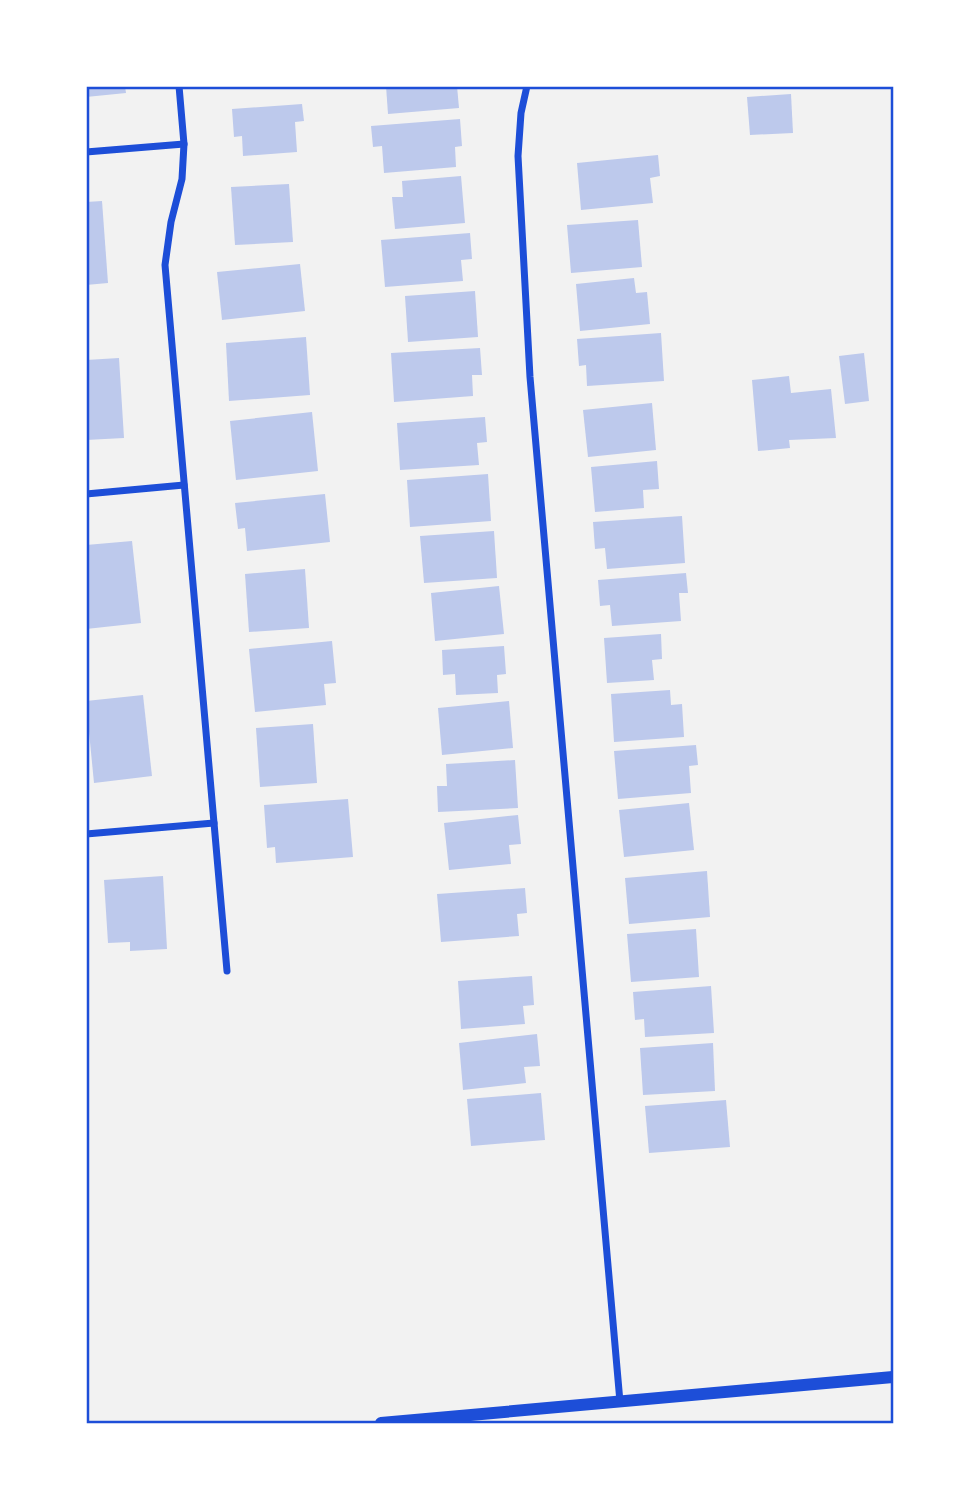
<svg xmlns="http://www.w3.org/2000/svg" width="979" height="1509" font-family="Figtree,sans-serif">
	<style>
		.building { fill: #bdc9ec }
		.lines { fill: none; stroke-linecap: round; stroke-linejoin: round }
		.minor { stroke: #1d4ed8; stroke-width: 7 }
		.tertiary { stroke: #1d4ed8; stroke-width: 12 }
		.neatline { fill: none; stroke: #1d4ed8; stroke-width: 2.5 }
	</style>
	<rect width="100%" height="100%" fill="#f2f2f2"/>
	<g class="building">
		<path d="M 86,86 L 125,86 L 126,93 L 86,97 Z"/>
		<path d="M 386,86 L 457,86 L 459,108 L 388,114 Z"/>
		<path d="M 791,94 L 793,133 L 750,135 L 747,97 Z"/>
		<path d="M 302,104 L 304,121 L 295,122 L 297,152 L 243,156 L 242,136 L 234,137 L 232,109 Z"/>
		<path d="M 460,119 L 462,146 L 455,147 L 456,167 L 384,173 L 382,146 L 373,147 L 371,126 Z"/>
		<path d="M 658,155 L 660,176 L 650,178 L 653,203 L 581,210 L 577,163 Z"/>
		<path d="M 461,176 L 465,223 L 395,229 L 392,197 L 403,197 L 402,181 Z"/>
		<path d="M 289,184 L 293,242 L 235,245 L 231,187 Z"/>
		<path d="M 102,201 L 108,283 L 86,285 L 86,202 Z"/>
		<path d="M 638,220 L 642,267 L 571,273 L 567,225 Z"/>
		<path d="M 470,233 L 472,259 L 461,260 L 463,281 L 385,287 L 381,240 Z"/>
		<path d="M 300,264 L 305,311 L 222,320 L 217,272 Z"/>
		<path d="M 634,278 L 636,293 L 647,292 L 650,324 L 580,331 L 576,284 Z"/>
		<path d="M 475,291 L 478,337 L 408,342 L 405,296 Z"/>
		<path d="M 661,333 L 664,381 L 587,386 L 586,365 L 579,366 L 577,339 Z"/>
		<path d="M 306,337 L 310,395 L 229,401 L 226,343 Z"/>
		<path d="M 480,348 L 482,375 L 472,375 L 473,396 L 394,402 L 391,353 Z"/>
		<path d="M 864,353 L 869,401 L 845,404 L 839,356 Z"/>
		<path d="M 119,358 L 124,438 L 86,440 L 86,360 Z"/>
		<path d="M 789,376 L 791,393 L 831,389 L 836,438 L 789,440 L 790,448 L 758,451 L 752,380 Z"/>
		<path d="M 652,403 L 656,450 L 588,457 L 583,410 Z"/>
		<path d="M 312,412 L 318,471 L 236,480 L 230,421 Z"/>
		<path d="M 485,417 L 487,442 L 477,443 L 479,465 L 400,470 L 397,423 Z"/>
		<path d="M 657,461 L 659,489 L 643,490 L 644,508 L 595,512 L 591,467 Z"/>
		<path d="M 488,474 L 491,521 L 410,527 L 407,480 Z"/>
		<path d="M 325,494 L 330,542 L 247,551 L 245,528 L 238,529 L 235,503 Z"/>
		<path d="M 682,516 L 685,563 L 607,569 L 605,548 L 595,549 L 593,522 Z"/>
		<path d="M 494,531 L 497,578 L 424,583 L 420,536 Z"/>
		<path d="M 132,541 L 141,623 L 86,629 L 86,545 Z"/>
		<path d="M 305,569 L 309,628 L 249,632 L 245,574 Z"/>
		<path d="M 686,573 L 688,593 L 679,593 L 681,621 L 612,626 L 610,605 L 600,606 L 598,580 Z"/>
		<path d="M 499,586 L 504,634 L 435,641 L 431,593 Z"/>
		<path d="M 661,634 L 662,659 L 652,660 L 654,680 L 607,683 L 604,638 Z"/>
		<path d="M 332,641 L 336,683 L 324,684 L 326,705 L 255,712 L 249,649 Z"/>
		<path d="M 504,646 L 506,674 L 497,675 L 498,693 L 456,695 L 455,674 L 443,675 L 442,650 Z"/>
		<path d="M 670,690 L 671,705 L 682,704 L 684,737 L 614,742 L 611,694 Z"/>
		<path d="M 143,695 L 152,776 L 94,783 L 86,701 Z"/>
		<path d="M 509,701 L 513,748 L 442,755 L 438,708 Z"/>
		<path d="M 313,724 L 317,783 L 260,787 L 256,728 Z"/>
		<path d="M 696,745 L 698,765 L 689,766 L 691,793 L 618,799 L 614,751 Z"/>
		<path d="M 515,760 L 518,808 L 438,812 L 437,786 L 447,786 L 446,764 Z"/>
		<path d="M 348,799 L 353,857 L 276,863 L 275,847 L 267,848 L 264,805 Z"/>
		<path d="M 689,803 L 694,850 L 624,857 L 619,810 Z"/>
		<path d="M 518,815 L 521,844 L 509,845 L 511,864 L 449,870 L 444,823 Z"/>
		<path d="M 707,871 L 710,917 L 629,924 L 625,878 Z"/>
		<path d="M 163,876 L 167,949 L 130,951 L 130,942 L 108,943 L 104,880 Z"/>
		<path d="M 525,888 L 527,913 L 517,914 L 519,936 L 441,942 L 437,894 Z"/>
		<path d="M 696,929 L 699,977 L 631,982 L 627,934 Z"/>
		<path d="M 532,976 L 534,1005 L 523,1006 L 525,1024 L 461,1029 L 458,981 Z"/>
		<path d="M 711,986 L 714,1033 L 645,1037 L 644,1019 L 635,1020 L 633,992 Z"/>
		<path d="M 537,1034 L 540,1066 L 524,1067 L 526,1083 L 463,1090 L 459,1043 Z"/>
		<path d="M 713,1043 L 715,1091 L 643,1095 L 640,1048 Z"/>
		<path d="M 541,1093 L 545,1140 L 471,1146 L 467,1099 Z"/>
		<path d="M 726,1100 L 730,1147 L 649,1153 L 645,1106 Z"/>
	</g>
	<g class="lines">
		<g class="minor">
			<path d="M 179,86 L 184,144 L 182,179 L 171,222 L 165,265 L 227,971"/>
			<path d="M 527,86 L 521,113 L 518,156 L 530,377 L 620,1402"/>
			<path d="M 86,152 L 184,144"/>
			<path d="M 86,494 L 184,485"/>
			<path d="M 86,834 L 214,823"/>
		</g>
		<path class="tertiary" d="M 381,1423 L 893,1377"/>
	</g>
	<rect width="979" height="1509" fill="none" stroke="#ffffff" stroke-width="175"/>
	<rect x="88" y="88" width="804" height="1334" class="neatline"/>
</svg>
